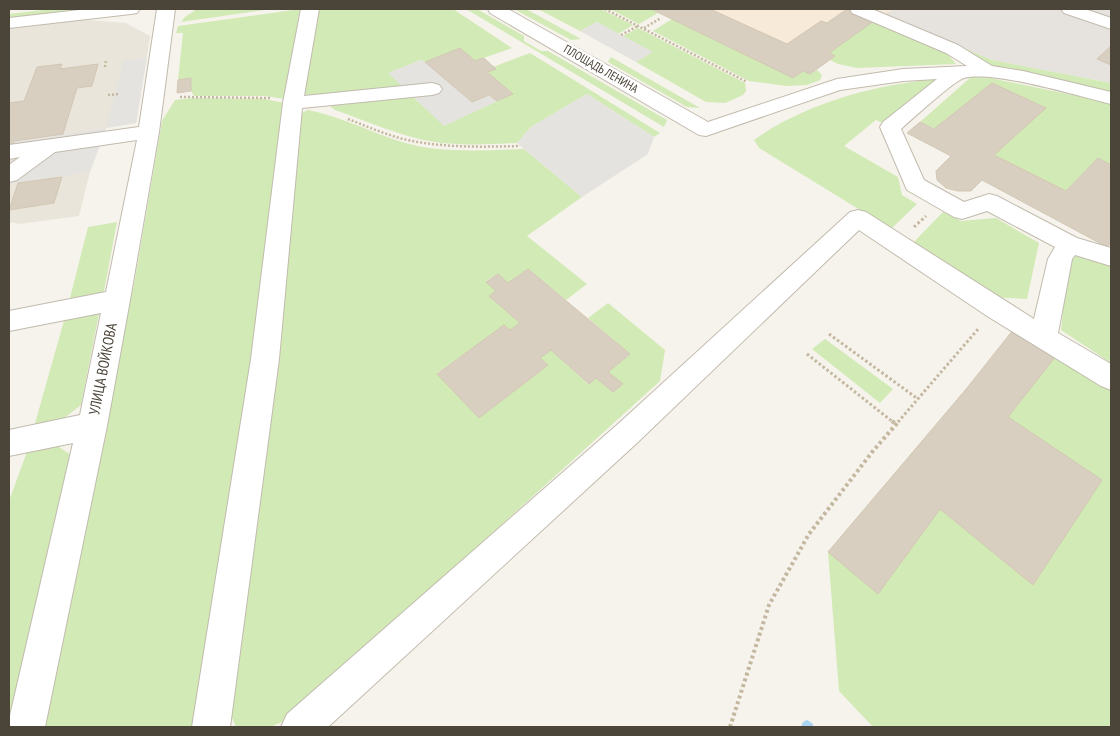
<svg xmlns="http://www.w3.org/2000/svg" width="1120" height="736" font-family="'PT Sans Narrow',sans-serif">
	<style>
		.residential { fill: #eae5da }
		.commercial { fill: #f7ead8 }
		.industrial { fill: #e6e2dd }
		.green { fill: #d2eab5 }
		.parking { fill: #e5e3e0 }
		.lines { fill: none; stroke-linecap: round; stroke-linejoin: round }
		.stream { fill: #a9d4f2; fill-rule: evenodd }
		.building { fill: #d8cfc1; stroke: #d3c7b4 }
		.minor-casing { stroke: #c2bbae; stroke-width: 2 }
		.path-far2 { stroke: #c4b79f; stroke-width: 2.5; stroke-dasharray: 2 2; stroke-linecap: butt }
		.path-far1 { stroke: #c4b79f; stroke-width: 3; stroke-dasharray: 2.5 2.5; stroke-linecap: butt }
		.path { stroke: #c4b79f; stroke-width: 4; stroke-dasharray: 3 3; stroke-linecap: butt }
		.minor { fill: #fff; fill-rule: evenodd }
		.labels { text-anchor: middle; stroke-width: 5; stroke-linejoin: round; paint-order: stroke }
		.far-street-label { font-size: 12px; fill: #4b4439; stroke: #fff }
		.street-label { font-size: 15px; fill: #4b4439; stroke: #fff }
	</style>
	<rect width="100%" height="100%" fill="#f6f3ec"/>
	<path class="residential" d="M 77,19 L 126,23 L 150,36 L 136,123 L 106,128 L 90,172 L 79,216 L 19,224 L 9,222 L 9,27 Z"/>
	<path class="commercial" d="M 651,9 L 895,9 L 874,21 L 830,53 L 835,56 L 810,74 L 803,71 L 793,78 Z"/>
	<path class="industrial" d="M 895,9 L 1111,9 L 1111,83 L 992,60 L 882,15 Z"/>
	<g class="green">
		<path d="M 52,9 L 93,9 L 9,19 L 9,14 Z"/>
		<path d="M 197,9 L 271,9 L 181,22 L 185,17 Z"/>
		<path d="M 300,9 L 285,99 L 265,96 L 194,96 L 191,91 L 191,78 L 178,80 L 183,33 L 176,33 L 178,26 Z"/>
		<path d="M 318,9 L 453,9 L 512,48 L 475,61 L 460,48 L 425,62 L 421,60 L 389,73 L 403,87 L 313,96 L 305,94 L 301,89 Z"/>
		<path d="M 466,9 L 477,9 L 524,36 L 524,41 L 541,51 L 548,51 L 667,120 L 664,127 Z"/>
		<path d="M 514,9 L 526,9 L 581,39 L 571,40 Z"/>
		<path d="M 538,9 L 601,9 L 633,25 L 618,34 L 597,22 L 580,31 Z"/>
		<path d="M 610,9 L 651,9 L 658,13 L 639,24 Z"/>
		<path d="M 672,19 L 793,78 L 803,71 L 810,74 L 817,70 L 822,75 L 820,80 L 807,85 L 786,86 L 749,81 L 653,31 Z"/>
		<path d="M 874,21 L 945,51 L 956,64 L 857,68 L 838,64 L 830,60 L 835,56 L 829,53 Z"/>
		<path d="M 638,28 L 745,83 L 746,91 L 743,95 L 725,103 L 706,102 L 636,62 L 652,52 L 623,36 Z"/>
		<path d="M 958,46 L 992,60 L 1111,83 L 1111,92 L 989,65 Z"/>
		<path d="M 530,53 L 660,133 L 654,137 L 587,94 L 531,127 L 517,143 C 490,144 462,146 435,142 C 401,137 367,121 335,110 L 330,106 L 413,97 L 444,125 L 513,94 L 487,72 L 495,69 L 493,67 Z"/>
		<path d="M 611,57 L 700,108 L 687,107 L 608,62 Z"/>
		<path d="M 971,77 L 990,78 L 1111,103 L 1111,165 L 1098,158 L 1066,191 L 994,155 L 920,122 Z"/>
		<path d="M 941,79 L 884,124 L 876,120 L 844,146 L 898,177 L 902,195 L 917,204 L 891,229 L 759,148 L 754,140 C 805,103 880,83 941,79 Z"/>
		<path d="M 193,98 L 264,99 L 285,103 L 254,358 L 195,727 L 43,727 L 52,691 L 135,279 L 162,121 L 175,100 Z"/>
		<path d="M 308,110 C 340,116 370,132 402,142 C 442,154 483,150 524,149 L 582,197 L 527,236 L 587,284 L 566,300 L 528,269 L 508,283 L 497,274 L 486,281 L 496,291 L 490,296 L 520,323 L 510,330 L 504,326 L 437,373 L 479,418 L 548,365 L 540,358 L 551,350 L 588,384 L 596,378 L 613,392 L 623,384 L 608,372 L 630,354 L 588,318 L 608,303 L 665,350 L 660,381 L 285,721 L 270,727 L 236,727 L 230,713 L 300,114 Z"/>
		<path d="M 943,212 L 961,221 L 996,218 L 1039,243 L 1027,299 L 990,297 L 910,246 Z"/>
		<path d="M 117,222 L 104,291 L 90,298 L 69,302 L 88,227 Z"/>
		<path d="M 1073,251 L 1111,263 L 1111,363 L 1061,330 L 1068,262 Z"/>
		<path d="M 99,313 L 81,405 L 59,422 L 34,427 L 65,317 Z"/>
		<path d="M 825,339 L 893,389 L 880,403 L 812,349 Z"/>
		<path d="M 1056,356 L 1111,391 L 1111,727 L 873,727 L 839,691 L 828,552 L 967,388 Z"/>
		<path d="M 53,443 L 71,455 L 9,718 L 9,501 L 28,449 Z"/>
	</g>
	<g class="parking">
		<path d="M 597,22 L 623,36 L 653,52 L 636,62 L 580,31 Z"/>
		<path d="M 147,57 L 136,123 L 106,128 L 90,172 L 9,184 L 9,154 L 14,141 L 106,128 L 123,61 Z"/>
		<path d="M 421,60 L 425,62 L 472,102 L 489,95 L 497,101 L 444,126 L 388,73 Z"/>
		<path d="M 587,94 L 654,137 L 648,154 L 582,197 L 517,143 L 531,127 Z"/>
	</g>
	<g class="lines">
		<path class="stream" d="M 807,720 L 812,723 L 814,727 L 801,727 L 803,722 Z"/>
	</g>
	<g class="building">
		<path d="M 651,9 L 710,9 L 787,44 L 821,21 L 827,23 L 847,9 L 874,21 L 829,53 L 835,56 L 810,74 L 803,71 L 793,78 Z"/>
		<path d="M 1111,46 L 1111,65 L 1097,59 Z"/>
		<path d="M 460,48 L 475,61 L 483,58 L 485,59 L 496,69 L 487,72 L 513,94 L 497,101 L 489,95 L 472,102 L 425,62 Z"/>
		<path d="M 62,64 L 60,69 L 98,64 L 92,86 L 77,88 L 63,134 L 14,141 L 12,146 L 9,147 L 9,103 L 24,101 L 37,67 Z"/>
		<path d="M 191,78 L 191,91 L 177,93 L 178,80 Z"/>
		<path d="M 992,83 L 1046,108 L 994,155 L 1066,191 L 1098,158 L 1111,165 L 1111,243 L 1107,247 L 982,180 L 971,191 L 958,191 L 946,188 L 937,180 L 936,171 L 951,156 L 907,133 L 920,122 L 934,129 Z"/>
		<path d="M 62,177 L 54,203 L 9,210 L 18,183 Z"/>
		<path d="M 528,269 L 630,354 L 608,372 L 623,384 L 613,392 L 596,378 L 589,384 L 551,350 L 540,358 L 548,365 L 479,418 L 437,374 L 504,325 L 510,330 L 520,323 L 489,296 L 496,291 L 486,282 L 498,274 L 508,283 Z"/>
		<path d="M 1013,330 L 1056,356 L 1008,417 L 1102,480 L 1033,585 L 940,509 L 878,594 L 828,552 L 967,388 Z"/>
	</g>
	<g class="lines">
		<defs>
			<g id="minor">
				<path d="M 88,9 L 140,9 L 137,13 L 131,14 L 9,28 L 9,18 Z"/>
				<path d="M 157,9 L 175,9 L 159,132 L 130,300 L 107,426 L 45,727 L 9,727 L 9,720 L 73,443 L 9,456 L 9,430 L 80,415 L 101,313 L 9,331 L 9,311 L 106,292 L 137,140 L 55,152 L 17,180 L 9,182 L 9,165 L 20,157 L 9,159 L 9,145 L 139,127 Z"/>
				<path d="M 301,9 L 319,9 L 304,96 L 432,83 L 439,85 L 442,89 L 439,93 L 432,95 L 302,108 L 279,359 L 230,727 L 192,727 L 251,359 L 283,103 Z"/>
				<path d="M 488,9 L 508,9 L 708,122 L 837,79 L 903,69 L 967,66 L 946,53 L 852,13 L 850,9 L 872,9 L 958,45 L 992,66 L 1023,71 L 1111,92 L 1111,104 C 1078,96 994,70 964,78 C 955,80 911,120 901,129 L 924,180 L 964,202 L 989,194 L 997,196 L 1077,238 L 1111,248 L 1111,266 L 1075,255 L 1072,259 L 1058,333 L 1111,364 L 1111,390 L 1101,386 L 987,316 L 859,230 L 638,442 L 328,727 L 281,727 L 287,714 L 618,424 L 850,212 L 858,210 L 866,212 L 1034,319 L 1048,259 L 1055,247 L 987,211 L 962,219 L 954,217 L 907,190 L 880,127 L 883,122 L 937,79 L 903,81 L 840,90 L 706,136 L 699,135 L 490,13 Z"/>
				<path d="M 1061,9 L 1085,9 L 1111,18 L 1111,29 L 1064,13 Z"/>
			</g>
		</defs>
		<use href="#minor" class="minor-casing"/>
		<g class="path-far2">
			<path d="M 605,9 L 747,82"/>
			<path d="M 644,28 L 661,18"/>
			<path d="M 621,35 L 638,26"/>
			<path d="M 105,67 L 106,60"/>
			<path d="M 108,95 L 119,94"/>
			<path d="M 180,97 L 270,98"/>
			<path d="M 348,119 C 366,126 384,134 403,139 C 442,148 481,147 520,146"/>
		</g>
		<g class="path-far1">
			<path d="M 914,227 L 926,216"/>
			<path d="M 829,334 L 918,399"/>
			<path d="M 807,354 L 893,422"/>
			<path d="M 898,422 L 979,328"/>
		</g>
		<g class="path">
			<path d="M 892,421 L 896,424"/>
			<path d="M 730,727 L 769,605 L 809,534 L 873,451 L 899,421"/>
		</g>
		<use href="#minor" class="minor"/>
	</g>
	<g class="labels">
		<g class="far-street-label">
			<text transform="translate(601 69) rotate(30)" y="4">ПЛОЩАДЬ ЛЕНИНА</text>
		</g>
		<g class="street-label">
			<text transform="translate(103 369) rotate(-79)" y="5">УЛИЦА ВОЙКОВА</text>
		</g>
	</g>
	<rect width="1120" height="736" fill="none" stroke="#4b4439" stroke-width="20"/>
</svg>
